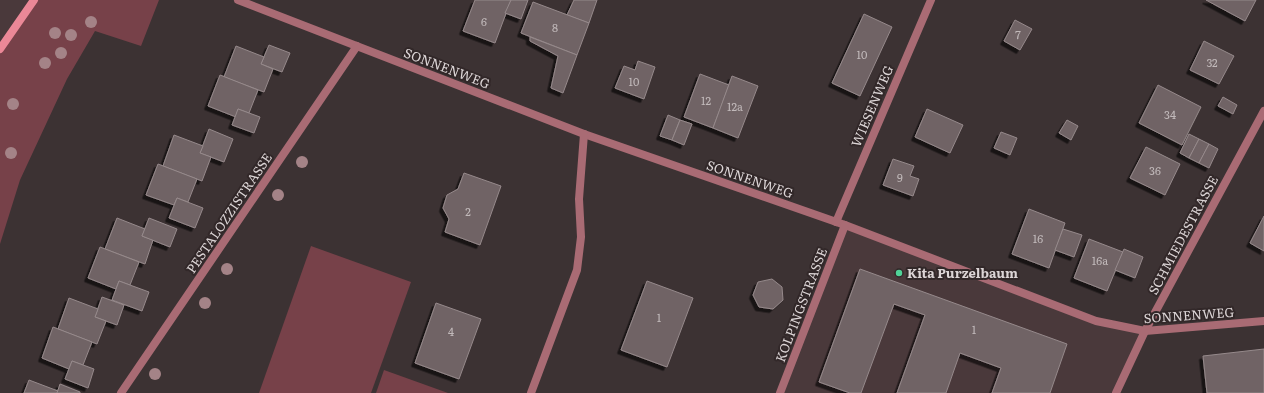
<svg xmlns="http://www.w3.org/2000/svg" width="1264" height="393" font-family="Literata,serif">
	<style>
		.built { fill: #4a393b }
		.green { fill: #774149 }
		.building { fill: #6f6465; stroke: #96898b; filter: url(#shadow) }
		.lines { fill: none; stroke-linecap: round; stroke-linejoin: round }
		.street { stroke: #a96b74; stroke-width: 8 }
		.secondary { stroke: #eb8897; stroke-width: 8 }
		.tree { fill: #a48387 }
		.poi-dot { fill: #50d398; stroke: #322829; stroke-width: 1.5 }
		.labels { text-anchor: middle; stroke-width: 4; stroke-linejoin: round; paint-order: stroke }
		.number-label { font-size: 11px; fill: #c1b9ba }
		.street-label { font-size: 13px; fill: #dcd5d6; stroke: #322829 }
		.poi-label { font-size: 13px; font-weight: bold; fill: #dcd5d6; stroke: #322829; text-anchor: start }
	</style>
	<defs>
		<filter id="shadow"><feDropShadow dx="-3.5" dy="3.5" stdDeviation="0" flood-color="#0009"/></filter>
	</defs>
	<rect width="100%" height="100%" fill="#3c3233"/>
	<g class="built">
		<path d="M 0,0 L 34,0 L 0,49 Z"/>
		<path d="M 845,225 L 1096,321 L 1145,331 L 1116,393 L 780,393 Z"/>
	</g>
	<g class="green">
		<path d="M 34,0 L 159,0 L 141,46 L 95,31 L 67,79 L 20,180 L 0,244 L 0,49 Z"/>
		<path d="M 311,246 L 411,282 L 371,393 L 259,393 Z"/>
		<path d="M 384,370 L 448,393 L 376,393 Z"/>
	</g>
	<g class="building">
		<path d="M 475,0 L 511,0 L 495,43 L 463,31 Z"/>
		<path d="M 511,0 L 528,0 L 521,19 L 505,13 Z"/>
		<path d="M 574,0 L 597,0 L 589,23 L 567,15 Z"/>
		<path d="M 1206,0 L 1256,0 L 1245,21 Z"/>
		<path d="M 533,2 L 589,23 L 577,55 L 521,33 Z"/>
		<path d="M 864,14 L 892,27 L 860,96 L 832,83 Z"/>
		<path d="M 1015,20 L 1032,29 L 1020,50 L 1004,41 Z"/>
		<path d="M 530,37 L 577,55 L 563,93 L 551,88 L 558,56 L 530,41 Z"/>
		<path d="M 1204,41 L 1234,56 L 1219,84 L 1190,70 Z"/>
		<path d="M 269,45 L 290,53 L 282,72 L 261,64 Z"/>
		<path d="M 236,46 L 264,57 L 261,64 L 273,69 L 264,92 L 224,77 Z"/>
		<path d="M 638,61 L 655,67 L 644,99 L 615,88 L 624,66 L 635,70 Z"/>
		<path d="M 700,74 L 729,85 L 713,128 L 684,117 Z"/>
		<path d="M 220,75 L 258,90 L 249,113 L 238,109 L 236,117 L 208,106 Z"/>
		<path d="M 732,76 L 758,86 L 738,138 L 713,128 Z"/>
		<path d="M 1158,85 L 1201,107 L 1182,145 L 1139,123 Z"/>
		<path d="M 1223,97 L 1237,105 L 1233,114 L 1218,106 Z"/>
		<path d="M 238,109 L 260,117 L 254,133 L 232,125 Z"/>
		<path d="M 927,109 L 963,125 L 950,153 L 915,137 Z"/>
		<path d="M 668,115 L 680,120 L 672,140 L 660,136 Z"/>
		<path d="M 680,120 L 692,124 L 684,145 L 672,140 Z"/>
		<path d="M 1067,120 L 1078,126 L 1071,140 L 1059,133 Z"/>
		<path d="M 209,129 L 233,139 L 224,162 L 200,153 Z"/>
		<path d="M 1001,132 L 1017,138 L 1010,155 L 994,148 Z"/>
		<path d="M 1189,134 L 1199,139 L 1189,158 L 1180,153 Z"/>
		<path d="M 174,135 L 203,146 L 200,153 L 211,157 L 202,181 L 163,166 Z"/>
		<path d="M 1199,139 L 1209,144 L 1199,163 L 1189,158 Z"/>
		<path d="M 1209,144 L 1218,149 L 1209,168 L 1199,163 Z"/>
		<path d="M 1146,147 L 1180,164 L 1165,195 L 1130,178 Z"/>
		<path d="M 893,159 L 914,166 L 910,176 L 919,179 L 913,196 L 883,185 Z"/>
		<path d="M 158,164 L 197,179 L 188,202 L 177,198 L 174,205 L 146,195 Z"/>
		<path d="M 464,173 L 501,186 L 480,245 L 445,232 L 449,219 L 443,208 L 447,195 L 458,189 Z"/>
		<path d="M 177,198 L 203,208 L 195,228 L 169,218 Z"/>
		<path d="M 1029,209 L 1065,223 L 1049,268 L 1012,254 Z"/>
		<path d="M 1264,216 L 1264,251 L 1250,243 Z"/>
		<path d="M 117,218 L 145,229 L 142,236 L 153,240 L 145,264 L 105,249 Z"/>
		<path d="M 149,218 L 177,229 L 170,247 L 142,236 Z"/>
		<path d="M 1063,229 L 1082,235 L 1074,257 L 1055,250 Z"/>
		<path d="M 1089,239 L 1123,252 L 1107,291 L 1074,278 Z"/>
		<path d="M 100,247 L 139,262 L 130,285 L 119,281 L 116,289 L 88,278 Z"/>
		<path d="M 1124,249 L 1143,257 L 1135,278 L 1115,270 Z"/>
		<path d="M 860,269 L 1067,344 L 1050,393 L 992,393 L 1001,368 L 960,353 L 946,393 L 897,393 L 925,315 L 894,304 L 861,393 L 850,393 L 819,382 Z"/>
		<path d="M 772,279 L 782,287 L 783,300 L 773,309 L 759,307 L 753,295 L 758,282 Z"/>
		<path d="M 119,281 L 149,292 L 142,311 L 112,300 Z"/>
		<path d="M 647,281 L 693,298 L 667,367 L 621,350 Z"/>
		<path d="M 102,297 L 124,305 L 117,325 L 95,317 Z"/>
		<path d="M 69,298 L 98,309 L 95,317 L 106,321 L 97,344 L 58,329 Z"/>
		<path d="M 436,303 L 481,319 L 459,379 L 415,363 Z"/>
		<path d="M 53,327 L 92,342 L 83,365 L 72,361 L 69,369 L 42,358 Z"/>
		<path d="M 1264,349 L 1264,393 L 1207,393 L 1203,356 Z"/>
		<path d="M 72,361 L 94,369 L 88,388 L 65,379 Z"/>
		<path d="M 29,380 L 58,391 L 57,393 L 24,393 Z"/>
		<path d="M 60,384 L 80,392 L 80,393 L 57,393 Z"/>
	</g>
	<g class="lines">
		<g class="street">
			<path d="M 238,0 L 584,134 L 845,225 L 1096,321 L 1145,331 L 1264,321"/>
			<path d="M 836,222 L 931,0"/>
			<path d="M 121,393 L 357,46"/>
			<path d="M 531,393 L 577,270 L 581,237 L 579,199 L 584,134"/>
			<path d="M 780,393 L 845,225"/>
			<path d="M 1116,393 L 1145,331 L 1264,111"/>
		</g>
		<path class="secondary" d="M 0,49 L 34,0"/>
	</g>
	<g class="tree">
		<circle cx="91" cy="22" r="6"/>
		<circle cx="55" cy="33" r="6"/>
		<circle cx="71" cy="35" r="6"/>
		<circle cx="61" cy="53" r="6"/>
		<circle cx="45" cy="63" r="6"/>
		<circle cx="13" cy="104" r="6"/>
		<circle cx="11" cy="153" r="6"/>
		<circle cx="302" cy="162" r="6"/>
		<circle cx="278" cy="195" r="6"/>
		<circle cx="227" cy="269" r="6"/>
		<circle cx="205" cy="303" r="6"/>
		<circle cx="155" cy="374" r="6"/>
	</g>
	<circle class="poi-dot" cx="899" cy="273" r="4"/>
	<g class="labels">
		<g class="number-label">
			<text x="484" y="26">6</text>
			<text x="555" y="32">8</text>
			<text x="1018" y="39">7</text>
			<text x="862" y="59">10</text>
			<text x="1212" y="67">32</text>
			<text x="634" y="86">10</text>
			<text x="706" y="105">12</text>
			<text x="735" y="111">12a</text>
			<text x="1170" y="119">34</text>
			<text x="1155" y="175">36</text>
			<text x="900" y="182">9</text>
			<text x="468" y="216">2</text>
			<text x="1038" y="243">16</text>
			<text x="1100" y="265">16a</text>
			<text x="659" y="322">1</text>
			<text x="974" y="334">1</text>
			<text x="451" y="336">4</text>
		</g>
		<g class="street-label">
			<text transform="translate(447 68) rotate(21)" y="5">SONNENWEG</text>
			<text transform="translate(872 106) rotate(-67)" y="5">WIESENWEG</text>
			<text transform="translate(750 179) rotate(19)" y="5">SONNENWEG</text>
			<text transform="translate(229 213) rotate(-56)" y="5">PESTALOZZISTRASSE</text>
			<text transform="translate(1183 235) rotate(-62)" y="5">SCHMIEDESTRASSE</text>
			<text transform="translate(801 305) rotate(-69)" y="5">KOLPINGSTRASSE</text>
			<text transform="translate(1189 315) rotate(-4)" y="5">SONNENWEG</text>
		</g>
		<g class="poi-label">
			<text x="907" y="278">Kita Purzelbaum</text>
		</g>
	</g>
</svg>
